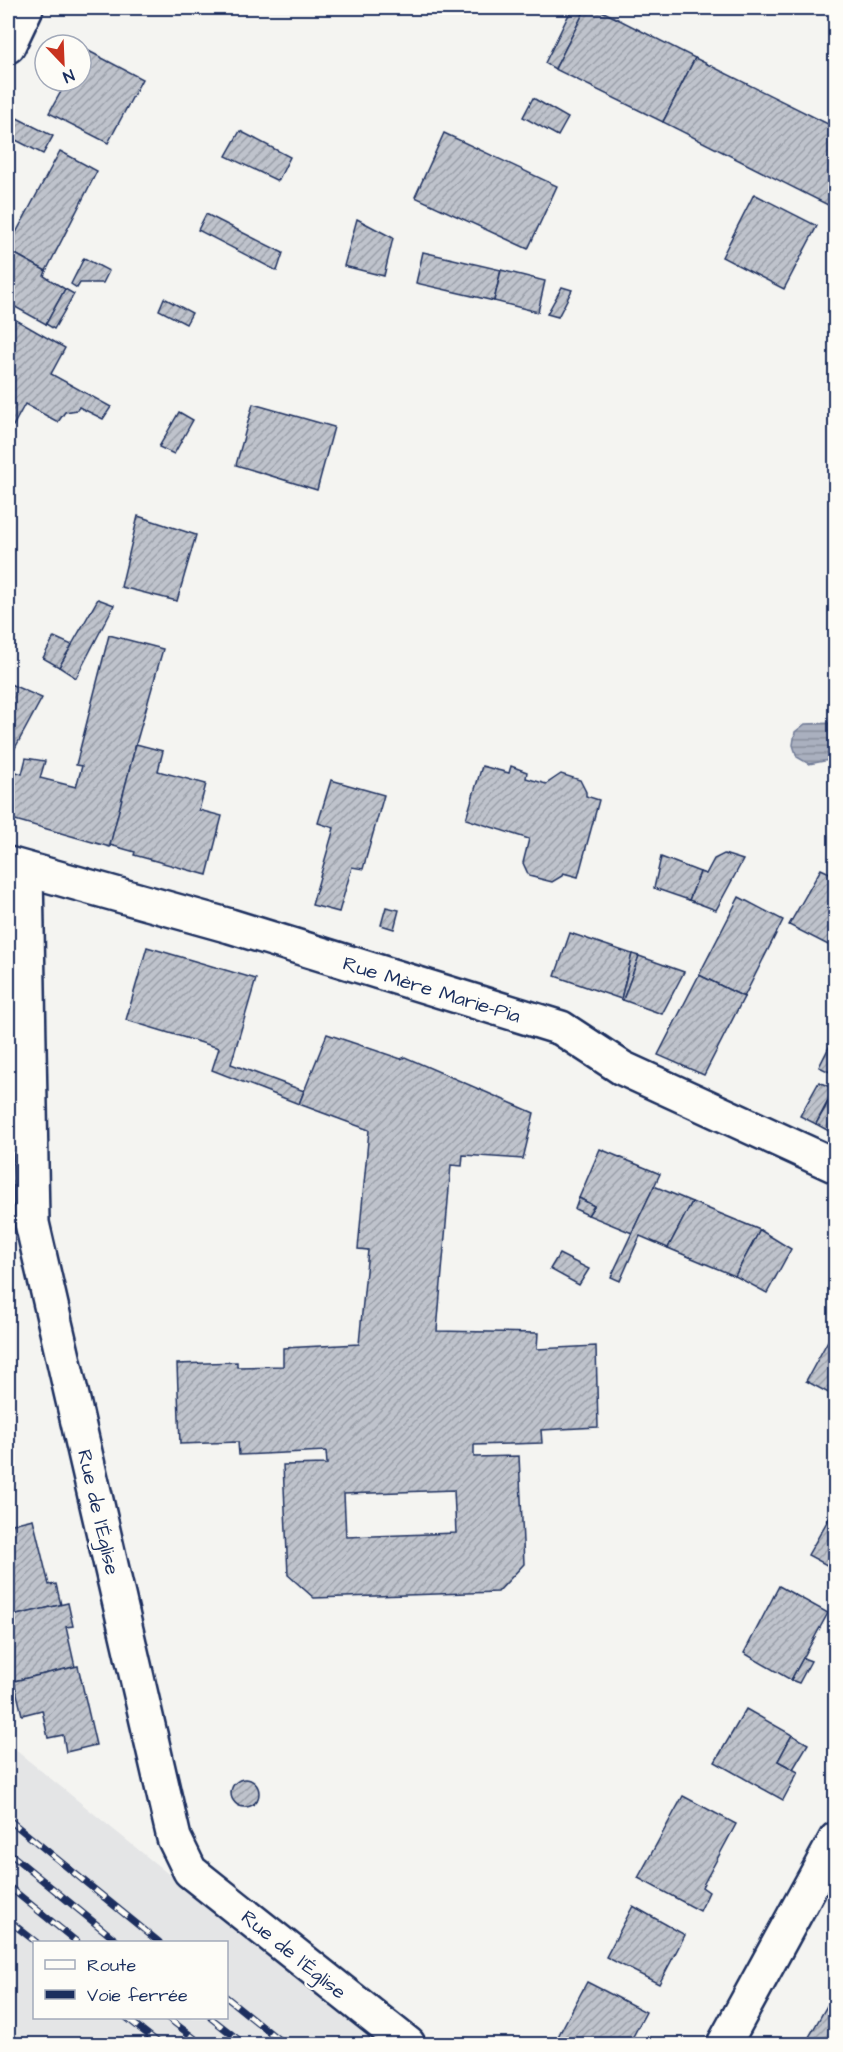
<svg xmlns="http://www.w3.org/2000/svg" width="843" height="2052" font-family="'Architects Daughter',sans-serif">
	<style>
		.built { fill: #e4e5e6; fill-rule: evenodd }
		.water { fill: url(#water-rules); stroke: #717c98; stroke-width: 1.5 }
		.building { fill: url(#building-hatch); stroke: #1b2f5e; stroke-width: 1.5; fill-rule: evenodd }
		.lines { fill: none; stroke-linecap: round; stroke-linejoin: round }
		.street-casing { stroke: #1b2f5e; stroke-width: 38 }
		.street { stroke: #fdfcf7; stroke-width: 33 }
		.rail-casing { stroke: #1b2f5e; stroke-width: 7 }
		.rail { stroke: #fdfcf7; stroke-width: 4.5; stroke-dasharray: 14; stroke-linecap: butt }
		.labels { text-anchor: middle; stroke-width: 5; stroke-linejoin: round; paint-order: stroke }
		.street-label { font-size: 20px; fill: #1b2f5e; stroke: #fdfcf7 }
	</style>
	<defs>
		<pattern id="water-rules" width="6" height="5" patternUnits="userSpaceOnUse" patternTransform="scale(1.5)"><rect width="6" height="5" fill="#aab0bf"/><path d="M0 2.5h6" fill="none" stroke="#8a909e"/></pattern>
		<pattern id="building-hatch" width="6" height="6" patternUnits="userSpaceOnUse" patternTransform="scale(1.5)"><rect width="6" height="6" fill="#bfc3cc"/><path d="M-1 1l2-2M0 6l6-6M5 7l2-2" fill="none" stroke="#9a9fa9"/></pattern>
	</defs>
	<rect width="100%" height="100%" fill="#f4f4f1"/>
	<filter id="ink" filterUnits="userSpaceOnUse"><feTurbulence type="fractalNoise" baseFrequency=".0167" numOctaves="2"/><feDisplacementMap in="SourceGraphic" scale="12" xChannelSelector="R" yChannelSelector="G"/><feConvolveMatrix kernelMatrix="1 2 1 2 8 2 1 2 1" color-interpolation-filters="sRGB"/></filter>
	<g filter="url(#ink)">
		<path class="built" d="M 8,1744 L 378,2044 L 9,2044 ZM 34,1942 L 226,1942 L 226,2018 L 34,2018 Z"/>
		<path class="water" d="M 835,723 L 835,759 L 809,764 L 797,757 L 793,745 L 795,732 L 805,724 Z"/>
		<g class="building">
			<path d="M 572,8 L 586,8 L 555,69 L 545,63 Z"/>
			<path d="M 586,8 L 596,8 L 695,58 L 663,122 L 555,69 Z"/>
			<path d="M 81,47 L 142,79 L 108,143 L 49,113 L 67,81 L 81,81 Z"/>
			<path d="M 695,58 L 836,128 L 836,209 L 663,122 Z"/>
			<path d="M 533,98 L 568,118 L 558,136 L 523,117 Z"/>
			<path d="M 15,117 L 53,136 L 43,154 L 8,136 L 8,129 Z"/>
			<path d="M 240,131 L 290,157 L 278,181 L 226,156 Z"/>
			<path d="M 444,133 L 557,186 L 528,249 L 415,197 Z"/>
			<path d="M 60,151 L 97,171 L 46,271 L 8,250 L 8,241 L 11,242 Z"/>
			<path d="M 754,194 L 817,226 L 784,289 L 722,257 Z"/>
			<path d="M 206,214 L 283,253 L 277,271 L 198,230 Z"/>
			<path d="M 357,219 L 393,238 L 384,276 L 344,266 Z"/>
			<path d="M 8,250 L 46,271 L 44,276 L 65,289 L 46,324 L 8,303 Z"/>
			<path d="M 423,252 L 501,270 L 494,301 L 416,283 Z"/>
			<path d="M 84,258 L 109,271 L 103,283 L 80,283 L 77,288 L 71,284 Z"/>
			<path d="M 501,270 L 545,281 L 538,312 L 494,301 Z"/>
			<path d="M 562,287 L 572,290 L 558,317 L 547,314 Z"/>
			<path d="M 65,289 L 74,294 L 54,329 L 46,324 Z"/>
			<path d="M 164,298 L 192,313 L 186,324 L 159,310 Z"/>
			<path d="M 11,317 L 65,348 L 51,374 L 111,407 L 103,419 L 79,407 L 77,410 L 65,412 L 58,422 L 25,404 L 13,426 L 8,423 L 8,322 Z"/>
			<path d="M 253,404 L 334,427 L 317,490 L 236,465 Z"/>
			<path d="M 179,412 L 193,420 L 174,454 L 159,447 Z"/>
			<path d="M 138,516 L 196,535 L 177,601 L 121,587 Z"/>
			<path d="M 98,599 L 114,605 L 76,678 L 59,667 Z"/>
			<path d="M 109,635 L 163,649 L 136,744 L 110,847 L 8,818 L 8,769 L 22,774 L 26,758 L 45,761 L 40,778 L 76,787 L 82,766 L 76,765 Z"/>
			<path d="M 54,637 L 72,645 L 59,667 L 43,658 Z"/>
			<path d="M 10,684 L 42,698 L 8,761 L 8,691 Z"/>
			<path d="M 136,744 L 163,751 L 158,771 L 206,784 L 199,810 L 222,816 L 207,875 L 134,855 L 135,852 L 110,845 Z"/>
			<path d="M 482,766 L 509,773 L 511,766 L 527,772 L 526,778 L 546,784 L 561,774 L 580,780 L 586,792 L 586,796 L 599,800 L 578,877 L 563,873 L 562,876 L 552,882 L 529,876 L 523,863 L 529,839 L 466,819 Z"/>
			<path d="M 331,780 L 384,795 L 363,869 L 352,867 L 339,912 L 312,905 L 334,828 L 318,823 Z"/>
			<path d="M 724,854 L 743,860 L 716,910 L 689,900 L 700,872 L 706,874 L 714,859 Z"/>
			<path d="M 661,857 L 700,872 L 689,900 L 654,888 Z"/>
			<path d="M 821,869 L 836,876 L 836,949 L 789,925 Z"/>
			<path d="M 739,897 L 783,920 L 744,997 L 699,975 Z"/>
			<path d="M 386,907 L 399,910 L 394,929 L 381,925 Z"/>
			<path d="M 570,933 L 632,954 L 621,999 L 555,976 Z"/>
			<path d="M 147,947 L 256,979 L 231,1064 L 304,1091 L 299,1104 L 212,1070 L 219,1048 L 126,1020 Z"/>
			<path d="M 632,954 L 639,956 L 638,960 L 623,1000 L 621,999 Z"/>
			<path d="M 639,956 L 684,972 L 662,1014 L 623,1000 Z"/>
			<path d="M 699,975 L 744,997 L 704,1075 L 658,1055 Z"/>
			<path d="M 327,1034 L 401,1059 L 405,1057 L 534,1113 L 523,1159 L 463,1155 L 462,1166 L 451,1165 L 437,1331 L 538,1333 L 537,1349 L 596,1346 L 598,1427 L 541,1430 L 542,1443 L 474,1445 L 474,1457 L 519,1456 L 524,1564 L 498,1592 L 314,1598 L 288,1575 L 283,1465 L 327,1464 L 326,1451 L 239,1455 L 238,1442 L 180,1444 L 177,1364 L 237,1362 L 237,1367 L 283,1366 L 283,1348 L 359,1344 L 368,1250 L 358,1249 L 369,1130 L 299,1104 ZM 454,1490 L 456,1533 L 346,1537 L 344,1494 Z"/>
			<path d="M 830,1045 L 836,1048 L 836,1075 L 819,1067 Z"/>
			<path d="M 819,1082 L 834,1089 L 816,1124 L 800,1116 Z"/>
			<path d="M 833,1094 L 836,1095 L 836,1135 L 816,1124 Z"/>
			<path d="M 600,1149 L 660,1174 L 632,1233 L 588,1215 L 594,1206 L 579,1198 Z"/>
			<path d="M 654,1186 L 692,1202 L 668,1248 L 640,1236 L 620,1281 L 611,1277 Z"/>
			<path d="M 579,1198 L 594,1206 L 588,1215 L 575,1209 Z"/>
			<path d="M 692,1202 L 760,1230 L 735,1276 L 668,1248 Z"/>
			<path d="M 760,1230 L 791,1249 L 767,1293 L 735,1276 Z"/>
			<path d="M 559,1254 L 589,1269 L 579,1285 L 550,1269 Z"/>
			<path d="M 836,1326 L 836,1397 L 806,1381 Z"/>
			<path d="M 836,1506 L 836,1570 L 808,1555 Z"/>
			<path d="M 33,1519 L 49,1585 L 56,1584 L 61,1605 L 8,1617 L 8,1525 Z"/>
			<path d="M 779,1586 L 828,1613 L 791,1680 L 744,1653 Z"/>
			<path d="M 68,1603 L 73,1626 L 66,1627 L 75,1667 L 14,1681 L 8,1649 L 8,1617 Z"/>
			<path d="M 803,1658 L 811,1661 L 799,1683 L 791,1680 Z"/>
			<path d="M 78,1666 L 96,1745 L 66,1752 L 63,1735 L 48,1738 L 42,1710 L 22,1715 L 14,1681 Z"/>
			<path d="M 746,1709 L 792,1735 L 778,1761 L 798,1772 L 783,1800 L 715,1762 Z"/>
			<path d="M 792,1735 L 808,1744 L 793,1769 L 778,1761 Z"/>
			<circle cx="245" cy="1793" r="14"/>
			<path d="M 683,1796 L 736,1824 L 702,1887 L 709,1892 L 700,1911 L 638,1878 Z"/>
			<path d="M 633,1906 L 685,1935 L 659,1984 L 606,1957 Z"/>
			<path d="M 587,1982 L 646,2012 L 629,2044 L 554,2044 Z"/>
			<path d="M 836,1990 L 836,2044 L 805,2044 Z"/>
		</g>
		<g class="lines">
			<defs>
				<g id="street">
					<path d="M 8,46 L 26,8"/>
					<path d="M 8,864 L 230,926 L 561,1028 L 622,1068 L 836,1166"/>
					<path d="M 26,871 L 32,1223 L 174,1838 L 190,1871 L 408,2044"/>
					<path d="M 724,2044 L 836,1839"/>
				</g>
			</defs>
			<use href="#street" class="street-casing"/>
			<use href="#street" class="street"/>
			<defs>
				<g id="rail">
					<path d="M 8,1819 L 159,1942"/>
					<path d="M 8,1852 L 118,1942"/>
					<path d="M 8,1886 L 77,1942"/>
					<path d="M 8,1920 L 36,1942"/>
					<path d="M 226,1997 L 284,2044"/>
					<path d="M 127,2018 L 160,2044"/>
					<path d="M 168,2018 L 202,2044"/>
					<path d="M 211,2018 L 244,2044"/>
				</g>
			</defs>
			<use href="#rail" class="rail-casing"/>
			<use href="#rail" class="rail"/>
		</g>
	</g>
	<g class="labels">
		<g class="street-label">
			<text transform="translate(432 989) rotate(17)" y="7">Rue Mère Marie-Pia</text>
			<text transform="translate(99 1512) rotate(77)" y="7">Rue de l'Église</text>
			<text transform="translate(294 1954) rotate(39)" y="7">Rue de l'Église</text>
		</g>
	</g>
	<rect width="843" height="2052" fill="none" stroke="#fdfcf7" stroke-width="30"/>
	<rect x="15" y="15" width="813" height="2022" fill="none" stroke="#1b2f5e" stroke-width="2" filter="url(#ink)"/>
	<rect x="33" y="1941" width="195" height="78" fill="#fdfcf7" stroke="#a3aaba" stroke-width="1.5"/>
	<rect x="45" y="1960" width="30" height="9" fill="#fdfcf7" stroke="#a3aaba" stroke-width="1.5"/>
	<text x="87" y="1971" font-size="18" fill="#1b2f5e">Route</text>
	<rect x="45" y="1990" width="30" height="9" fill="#1b2f5e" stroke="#a3aaba" stroke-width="1.5"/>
	<text x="87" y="2001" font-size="18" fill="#1b2f5e">Voie ferrée</text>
	<g transform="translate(63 63) rotate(157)"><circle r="28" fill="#fdfcf7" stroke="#a3aaba" stroke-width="1.5"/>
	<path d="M0-4.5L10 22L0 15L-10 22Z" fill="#c8321e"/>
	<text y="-9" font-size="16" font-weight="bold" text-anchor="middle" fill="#1b2f5e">N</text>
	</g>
</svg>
